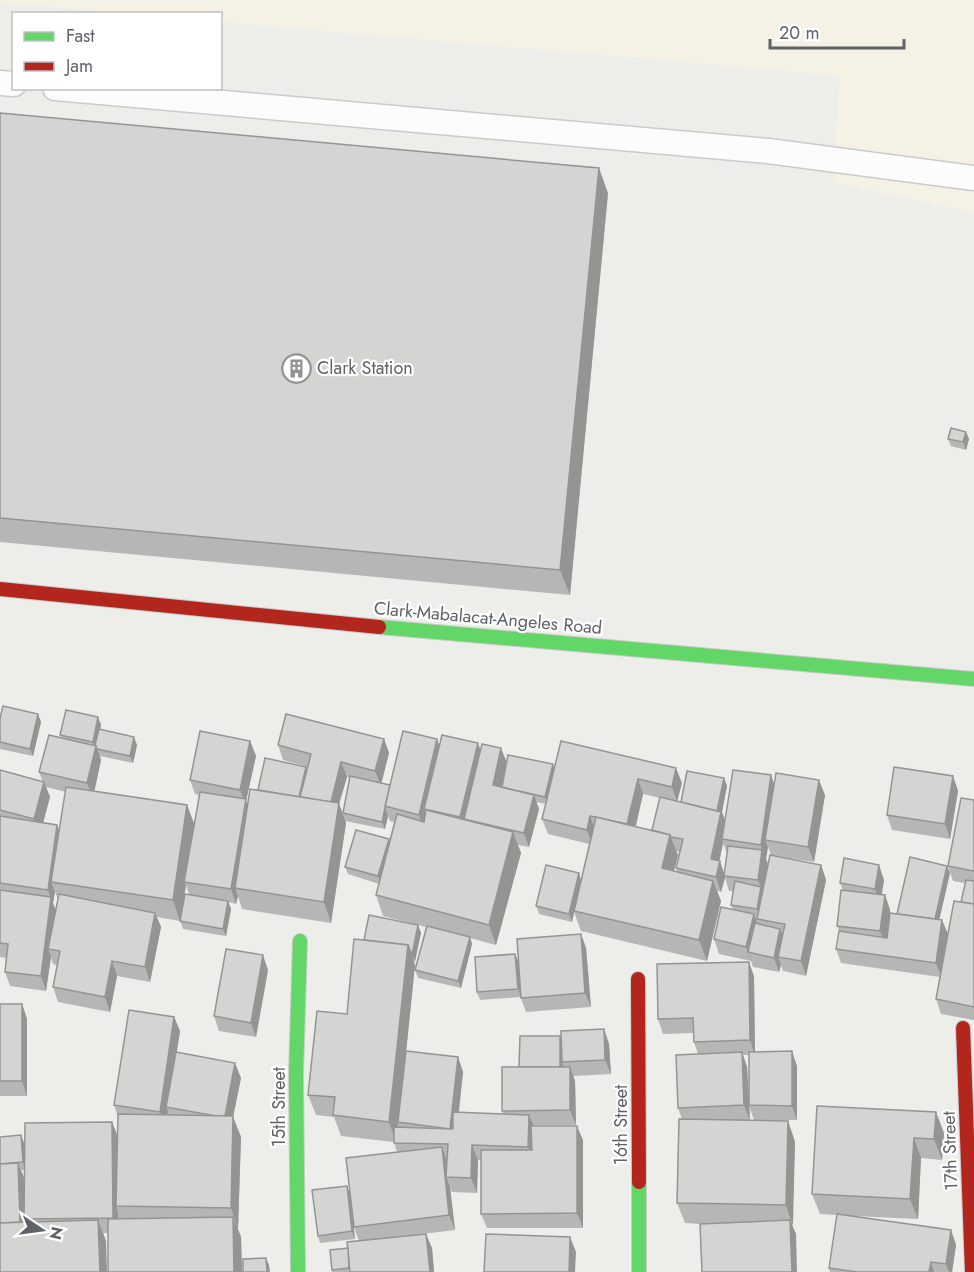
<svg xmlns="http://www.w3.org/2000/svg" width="974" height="1272" font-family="Jost,sans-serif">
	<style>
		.commercial { fill: #f5f2e5 }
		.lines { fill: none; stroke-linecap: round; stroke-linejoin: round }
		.lane-casing { stroke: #cbcbcb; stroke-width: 27 }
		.fast-casing { stroke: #cacbca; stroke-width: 16 }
		.jam-casing { stroke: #cacbca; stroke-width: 16 }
		.lane { stroke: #fcfcfc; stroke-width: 24 }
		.fast { stroke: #63d668; stroke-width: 14 }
		.jam { stroke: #b3261e; stroke-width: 14 }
		.wall { fill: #b6b6b5; fill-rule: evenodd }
		.shaded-wall { fill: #949493 }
		.building { fill: #d4d4d2; stroke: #949493; stroke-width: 1.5 }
		.labels { text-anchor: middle; stroke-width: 4.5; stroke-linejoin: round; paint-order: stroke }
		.poi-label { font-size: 18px; fill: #5f6266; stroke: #fff; text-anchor: start }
		.street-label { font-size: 18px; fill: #5f6266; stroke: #fff }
	</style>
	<rect width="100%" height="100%" fill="#edede9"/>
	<path class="commercial" d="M 0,0 L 974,0 L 974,213 L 833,182 L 840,76 L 221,22 L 220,14 L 121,13 L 0,3 Z"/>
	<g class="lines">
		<defs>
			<g id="lane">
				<path d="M 0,83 L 14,84"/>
				<path d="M 55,88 L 768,151 L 974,178"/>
			</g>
			<g id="fast">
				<path d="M 379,627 L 974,679"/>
				<path d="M 639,1182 L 639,1272"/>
				<path d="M 298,1272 L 296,1074 L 300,941"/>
			</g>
			<g id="jam">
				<path d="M 0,589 L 379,627"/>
				<path d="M 638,979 L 639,1182"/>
				<path d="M 963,1028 L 972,1272"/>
			</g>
		</defs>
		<use href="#lane" class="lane-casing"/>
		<use href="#fast" class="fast-casing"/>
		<use href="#jam" class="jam-casing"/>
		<use href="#lane" class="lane"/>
		<use href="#fast" class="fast"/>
		<use href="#jam" class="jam"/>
	</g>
	<g class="wall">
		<path d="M 0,113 L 608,193 L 570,595 L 0,542 Z"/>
		<path d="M 966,432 L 969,439 L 966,450 L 951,446 L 948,439 Z"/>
		<path d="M 38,714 L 41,722 L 33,756 L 0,749 L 0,718 Z"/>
		<path d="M 98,717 L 101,725 L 100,730 L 137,745 L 133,763 L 100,756 L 101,760 L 94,791 L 187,805 L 194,825 L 199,795 L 195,794 L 190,780 L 250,741 L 256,756 L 246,801 L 248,804 L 258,790 L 307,770 L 308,767 L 283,760 L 278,745 L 384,739 L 389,753 L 381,783 L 390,785 L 437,739 L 439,746 L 480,750 L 501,787 L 554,769 L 682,783 L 677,801 L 681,802 L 724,778 L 727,786 L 722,812 L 725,821 L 771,775 L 774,786 L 825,795 L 814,862 L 771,855 L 768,847 L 766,859 L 768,864 L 767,872 L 821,865 L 826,880 L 806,976 L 783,971 L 781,965 L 779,972 L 753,967 L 751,961 L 719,954 L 714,939 L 733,909 L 731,905 L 733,891 L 729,891 L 725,878 L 721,892 L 717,891 L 721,901 L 707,961 L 581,931 L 574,912 L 572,922 L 539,914 L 536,906 L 579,873 L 581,880 L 589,844 L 548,834 L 542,819 L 546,804 L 536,802 L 539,809 L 529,847 L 518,845 L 521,853 L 496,945 L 470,938 L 472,944 L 461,988 L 418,978 L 415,970 L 426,927 L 383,916 L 376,895 L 379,884 L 348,874 L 345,867 L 389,842 L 394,822 L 390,821 L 388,816 L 385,829 L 345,821 L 346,823 L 331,923 L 242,909 L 238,896 L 236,904 L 228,902 L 231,909 L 226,936 L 183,929 L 180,921 L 157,917 L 161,927 L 150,982 L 117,976 L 110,1012 L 58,1002 L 53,987 L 57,965 L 53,964 L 51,957 L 46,991 L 10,986 L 5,972 L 6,958 L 0,957 L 0,770 L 43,782 L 39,772 L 61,737 L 60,735 ZM 347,777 L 350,778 L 343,813 L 339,804 ZM 46,787 L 66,792 L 59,830 L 57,825 L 43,823 L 50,797 ZM 643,794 L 660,798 L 652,830 L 635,826 ZM 723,843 L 727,853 L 724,873 L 719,861 ZM 676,851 L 680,852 L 676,868 L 677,872 L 674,871 L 678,855 ZM 186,885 L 189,894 L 181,919 ZM 55,892 L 58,899 L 56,910 L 53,903 Z"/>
		<path d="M 953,776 L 958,791 L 950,839 L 892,830 L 887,815 Z"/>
		<path d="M 974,800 L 974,1020 L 941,1014 L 936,999 L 940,977 L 841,963 L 836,949 L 839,931 L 837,926 L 843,890 L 840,883 L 884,880 L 882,895 L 885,895 L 890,910 L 887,938 L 898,914 L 947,866 L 950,873 L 939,919 L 948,934 L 961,902 L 965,883 L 953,881 L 948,866 Z"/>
		<path d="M 418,925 L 421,933 L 414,962 L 415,965 L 406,1051 L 458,1057 L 463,1072 L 459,1113 L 503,1114 L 502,1111 L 519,1067 L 560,1036 L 561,1038 L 604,1029 L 609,1044 L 611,1074 L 573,1076 L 575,1081 L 576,1125 L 533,1125 L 533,1126 L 583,1140 L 583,1228 L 487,1228 L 481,1214 L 481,1160 L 478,1160 L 477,1193 L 452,1192 L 450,1187 L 455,1230 L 389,1238 L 432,1248 L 434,1272 L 332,1272 L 332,1270 L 348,1248 L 359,1241 L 354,1227 L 397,1152 L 394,1142 L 341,1136 L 334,1117 L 316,1115 L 308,1095 L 347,1014 L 364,940 Z"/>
		<path d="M 581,934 L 586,948 L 591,1007 L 526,1012 L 521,998 Z"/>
		<path d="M 515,954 L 518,961 L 521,997 L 480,1000 L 477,992 Z"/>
		<path d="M 268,970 L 256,1037 L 219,1031 L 214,1016 Z"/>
		<path d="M 754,976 L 755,1052 L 797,1066 L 797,1120 L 754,1120 L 749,1106 L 750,1120 L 736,1120 L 788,1121 L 795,1142 L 792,1226 L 796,1234 L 700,1224 L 685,1223 L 677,1203 L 682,1119 L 678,1108 L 698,1054 L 694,1042 L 694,1033 L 663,1034 L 658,1019 ZM 743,1055 L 749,1055 L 749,1100 L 747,1067 Z"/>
		<path d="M 0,1004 L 22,1004 L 27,1019 L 27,1096 L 0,1096 Z"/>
		<path d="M 174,1017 L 180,1031 L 177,1052 L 241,1078 L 233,1117 L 241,1137 L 238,1229 L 241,1237 L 242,1272 L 108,1272 L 108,1233 L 103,1233 L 106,1241 L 0,1272 L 21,1135 L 24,1143 L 25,1154 L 112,1122 L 118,1137 L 118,1117 L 114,1105 ZM 21,1170 L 25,1170 L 24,1201 L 24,1178 Z"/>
		<path d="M 817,1106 L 944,1133 L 942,1160 L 921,1158 L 918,1219 L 853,1216 L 951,1230 L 956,1245 L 952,1272 L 830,1272 L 829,1268 L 837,1215 L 820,1214 L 812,1194 Z"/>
		<path d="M 347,1186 L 350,1194 L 355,1239 L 320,1243 L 318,1236 Z"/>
	</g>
	<g class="shaded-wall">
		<path d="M 599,168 L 608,193 L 570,595 L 560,570 Z"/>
		<path d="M 966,432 L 969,439 L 966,450 L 963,442 Z"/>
		<path d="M 38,714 L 41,722 L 33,756 L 30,749 Z"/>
		<path d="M 98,717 L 101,725 L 96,746 L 101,760 L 93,798 L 87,783 L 95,748 L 93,742 Z"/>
		<path d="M 134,737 L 137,745 L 133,763 L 130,756 Z"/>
		<path d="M 384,739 L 389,753 L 381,785 L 375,771 Z"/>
		<path d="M 437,739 L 442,754 L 424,809 L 427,817 L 424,830 L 419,815 Z"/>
		<path d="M 250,741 L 256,756 L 246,801 L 251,814 L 235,888 L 238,896 L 236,904 L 231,889 L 245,803 L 240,790 Z"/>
		<path d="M 478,743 L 483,758 L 465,832 L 460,817 Z"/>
		<path d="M 501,748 L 507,763 L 498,800 L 493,785 Z"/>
		<path d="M 341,762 L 347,777 L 339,804 L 346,823 L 331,923 L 324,902 L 330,805 Z"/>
		<path d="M 553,764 L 555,771 L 548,805 L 545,797 Z"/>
		<path d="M 306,767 L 309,774 L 296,808 Z"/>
		<path d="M 676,768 L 682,783 L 677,802 L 672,787 Z"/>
		<path d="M 771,775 L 776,790 L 765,840 L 768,847 L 766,859 L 768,864 L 764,895 L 758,880 L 762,850 L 761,845 Z"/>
		<path d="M 953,776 L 958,791 L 950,839 L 945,824 Z"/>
		<path d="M 724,778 L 727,786 L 722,812 L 727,826 L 722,839 L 723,843 L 717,874 L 711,859 L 717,815 Z"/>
		<path d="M 638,779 L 643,794 L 633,839 L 627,824 Z"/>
		<path d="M 819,780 L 825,795 L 814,862 L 808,847 Z"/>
		<path d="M 44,782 L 50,797 L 40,834 L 34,819 Z"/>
		<path d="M 534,795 L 539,809 L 529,847 L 524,833 Z"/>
		<path d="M 187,805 L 195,826 L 184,882 L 186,885 L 180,921 L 173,900 Z"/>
		<path d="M 385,808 L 388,816 L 385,829 L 382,822 Z"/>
		<path d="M 590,816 L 595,830 L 592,845 L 587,830 Z"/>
		<path d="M 57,825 L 63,839 L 51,882 L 55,892 L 53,903 L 56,912 L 48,949 L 51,957 L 46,991 L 41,976 L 51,899 L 48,890 Z"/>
		<path d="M 513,832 L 521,853 L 496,945 L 489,925 Z"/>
		<path d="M 670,835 L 678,855 L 669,889 L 662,868 Z"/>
		<path d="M 389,839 L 391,847 L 381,884 L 378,876 Z"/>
		<path d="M 720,861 L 725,876 L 724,876 L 725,878 L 721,892 L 716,877 Z"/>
		<path d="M 821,865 L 826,880 L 806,976 L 801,961 Z"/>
		<path d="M 879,865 L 884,880 L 880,903 L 875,889 Z"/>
		<path d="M 947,866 L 950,873 L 937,930 L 934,922 Z"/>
		<path d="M 579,873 L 581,881 L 572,922 L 569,914 Z"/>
		<path d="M 713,881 L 721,901 L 707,961 L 699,940 Z"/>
		<path d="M 761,887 L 766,901 L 761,919 L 757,909 Z"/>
		<path d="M 885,895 L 890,910 L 886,946 L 880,931 Z"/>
		<path d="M 228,901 L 231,909 L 226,936 L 223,929 Z"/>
		<path d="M 155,913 L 161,927 L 150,982 L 145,967 Z"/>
		<path d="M 754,914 L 759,929 L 748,952 L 751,962 L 746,947 Z"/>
		<path d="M 942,920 L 948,934 L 942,978 L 936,963 Z"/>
		<path d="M 418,925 L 421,933 L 415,962 L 412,955 Z"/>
		<path d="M 780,929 L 786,943 L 778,957 L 781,965 L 779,972 L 774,958 Z"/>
		<path d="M 581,934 L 586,948 L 591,1007 L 585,993 Z"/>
		<path d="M 470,937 L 472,944 L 461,988 L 458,981 Z"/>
		<path d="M 408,945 L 415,965 L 399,1122 L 398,1122 L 398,1125 L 396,1142 L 389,1122 Z"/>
		<path d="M 515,954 L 518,961 L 521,997 L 518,989 Z"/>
		<path d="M 263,955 L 268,970 L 256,1037 L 251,1023 Z"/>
		<path d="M 112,961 L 117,976 L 110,1012 L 105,997 Z"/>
		<path d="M 749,962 L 754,976 L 755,1055 L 750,1040 Z"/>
		<path d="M 22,1004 L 27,1019 L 27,1096 L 22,1081 Z"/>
		<path d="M 174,1017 L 180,1031 L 168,1107 L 166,1107 L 168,1111 L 165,1127 L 160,1112 Z"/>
		<path d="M 604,1029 L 609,1044 L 611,1074 L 605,1060 Z"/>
		<path d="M 560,1036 L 563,1043 L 562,1062 L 563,1065 L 563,1075 L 560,1067 Z"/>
		<path d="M 792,1051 L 797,1066 L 797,1120 L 792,1106 Z"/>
		<path d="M 742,1052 L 747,1067 L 750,1120 L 744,1105 Z"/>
		<path d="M 458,1057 L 463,1072 L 455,1143 L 450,1129 Z"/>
		<path d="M 235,1063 L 241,1078 L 233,1117 L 241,1137 L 238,1229 L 231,1208 L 225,1118 Z"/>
		<path d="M 570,1067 L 575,1081 L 576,1125 L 570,1110 Z"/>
		<path d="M 936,1112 L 944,1133 L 942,1160 L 934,1139 Z"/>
		<path d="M 529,1115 L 535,1129 L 533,1162 L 528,1147 Z"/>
		<path d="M 788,1121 L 795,1142 L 793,1226 L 786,1205 Z"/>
		<path d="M 112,1122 L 118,1137 L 116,1206 L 118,1212 L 118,1233 L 113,1218 Z"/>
		<path d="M 577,1126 L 583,1140 L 583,1228 L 577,1213 Z"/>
		<path d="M 21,1135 L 24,1143 L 26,1169 L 23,1162 Z"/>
		<path d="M 914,1138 L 921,1158 L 918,1219 L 910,1199 Z"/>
		<path d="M 472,1145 L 478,1160 L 477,1193 L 471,1178 Z"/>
		<path d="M 442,1147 L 447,1162 L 446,1177 L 450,1187 L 455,1230 L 449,1215 Z"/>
		<path d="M 18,1163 L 24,1178 L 26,1238 L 20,1224 Z"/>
		<path d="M 347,1186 L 350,1194 L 355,1239 L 352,1231 Z"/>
		<path d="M 233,1217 L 241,1237 L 242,1272 L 234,1272 Z"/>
		<path d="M 98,1220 L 106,1241 L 107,1272 L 100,1272 Z"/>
		<path d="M 790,1220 L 796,1234 L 797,1272 L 792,1272 Z"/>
		<path d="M 951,1230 L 956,1245 L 952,1272 L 949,1272 L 946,1264 Z"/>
		<path d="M 426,1234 L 432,1248 L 434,1272 L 430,1272 Z"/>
		<path d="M 570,1237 L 576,1252 L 575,1272 L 569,1272 Z"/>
		<path d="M 266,1258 L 269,1265 L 270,1272 L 267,1272 Z"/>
		<path d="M 931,1262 L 934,1272 L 929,1272 Z"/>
	</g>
	<g class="building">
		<path d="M 0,113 L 599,168 L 560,570 L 0,518 Z"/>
		<path d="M 951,428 L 966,432 L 963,442 L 948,439 Z"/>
		<path d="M 3,706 L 38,714 L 30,749 L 0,742 L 0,718 Z"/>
		<path d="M 66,710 L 98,717 L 93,742 L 60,735 Z"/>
		<path d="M 286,714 L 384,739 L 375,771 L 341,762 L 331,802 L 300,797 L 311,754 L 278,745 Z"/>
		<path d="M 99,729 L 134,737 L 130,756 L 97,749 L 96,746 L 95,745 Z"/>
		<path d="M 200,731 L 250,741 L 240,790 L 190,780 Z"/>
		<path d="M 403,731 L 437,739 L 419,815 L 385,806 Z"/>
		<path d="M 49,735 L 96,746 L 87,783 L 39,772 Z"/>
		<path d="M 442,735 L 478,743 L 460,817 L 424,809 Z"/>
		<path d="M 561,741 L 676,768 L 672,787 L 638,779 L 627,824 L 590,816 L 587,830 L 542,819 Z"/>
		<path d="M 482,744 L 501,748 L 493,785 L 534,795 L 524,833 L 464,819 Z"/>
		<path d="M 508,755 L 553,764 L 545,797 L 502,787 Z"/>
		<path d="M 265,758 L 306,767 L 299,797 L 258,790 Z"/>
		<path d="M 894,767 L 953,776 L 945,824 L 887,815 Z"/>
		<path d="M 0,770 L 44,782 L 34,819 L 0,810 Z"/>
		<path d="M 733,770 L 771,775 L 761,845 L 722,839 Z"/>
		<path d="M 687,771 L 724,778 L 717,811 L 681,802 Z"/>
		<path d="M 776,773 L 819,780 L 808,847 L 765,840 Z"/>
		<path d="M 350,776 L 390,785 L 385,806 L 385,808 L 382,822 L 343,813 Z"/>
		<path d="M 66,787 L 187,805 L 173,900 L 51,882 Z"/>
		<path d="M 250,789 L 339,803 L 324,902 L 235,888 Z"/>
		<path d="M 200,792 L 246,799 L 231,889 L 184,882 Z"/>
		<path d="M 660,797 L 721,812 L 711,859 L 720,861 L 716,877 L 676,868 L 683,839 L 671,837 L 670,835 L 652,830 Z"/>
		<path d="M 961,798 L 974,800 L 974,871 L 948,866 Z"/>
		<path d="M 426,810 L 513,832 L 489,925 L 376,895 L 397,814 L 424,822 Z"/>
		<path d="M 0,816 L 57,825 L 48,890 L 0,883 Z"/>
		<path d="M 596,817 L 670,835 L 662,868 L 713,881 L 699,940 L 574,911 Z"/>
		<path d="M 356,830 L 389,839 L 378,876 L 345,867 Z"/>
		<path d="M 728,846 L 762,850 L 758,880 L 724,876 Z"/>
		<path d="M 770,855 L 821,865 L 801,961 L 778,957 L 785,924 L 757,919 Z"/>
		<path d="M 910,857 L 947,866 L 935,919 L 897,914 Z"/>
		<path d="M 844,858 L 879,865 L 875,889 L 840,883 Z"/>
		<path d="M 546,865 L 579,873 L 569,914 L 536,906 Z"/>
		<path d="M 966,880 L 974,881 L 974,904 L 961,902 Z"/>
		<path d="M 735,881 L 761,887 L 757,909 L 731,905 Z"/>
		<path d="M 0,890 L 51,897 L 41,976 L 5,972 L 8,944 L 0,943 Z"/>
		<path d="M 841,890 L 885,895 L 880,931 L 837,926 Z"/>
		<path d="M 59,894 L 155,913 L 145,967 L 112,961 L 105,997 L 53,987 L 60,951 L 48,949 Z"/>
		<path d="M 185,894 L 228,901 L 223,929 L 180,921 Z"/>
		<path d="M 954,901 L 974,904 L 974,1007 L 936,999 Z"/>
		<path d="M 721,907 L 754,914 L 746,947 L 714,939 Z"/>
		<path d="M 890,913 L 942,920 L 936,963 L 836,949 L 839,931 L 887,938 Z"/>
		<path d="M 369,915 L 418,925 L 412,955 L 408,945 L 364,940 Z"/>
		<path d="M 755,923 L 780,929 L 774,958 L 748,952 Z"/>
		<path d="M 427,926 L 470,937 L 458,981 L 415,970 Z"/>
		<path d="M 581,934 L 585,993 L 521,998 L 517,939 Z"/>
		<path d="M 354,939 L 408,945 L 389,1122 L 333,1115 L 335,1097 L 308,1095 L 317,1011 L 347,1014 Z"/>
		<path d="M 226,949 L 263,955 L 251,1023 L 214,1016 Z"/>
		<path d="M 515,954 L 518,989 L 477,992 L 475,957 Z"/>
		<path d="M 749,962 L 750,1040 L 694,1042 L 693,1018 L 658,1019 L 657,964 Z"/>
		<rect x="0" y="1004" width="22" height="77"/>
		<path d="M 129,1010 L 174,1017 L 160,1112 L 114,1105 Z"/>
		<path d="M 604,1029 L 605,1060 L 562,1062 L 561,1031 Z"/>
		<path d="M 520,1036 L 560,1036 L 560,1067 L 519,1067 Z"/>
		<path d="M 406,1051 L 458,1057 L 450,1129 L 398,1122 Z"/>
		<path d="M 792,1051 L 792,1106 L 749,1105 L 749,1052 Z"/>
		<path d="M 176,1052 L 235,1063 L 225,1116 L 216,1116 L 166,1107 Z"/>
		<path d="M 742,1052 L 744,1105 L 678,1108 L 676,1055 Z"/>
		<path d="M 502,1067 L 570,1067 L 570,1110 L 502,1111 Z"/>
		<path d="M 817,1106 L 936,1112 L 934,1139 L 914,1138 L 910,1199 L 812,1194 Z"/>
		<path d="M 453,1112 L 529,1115 L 528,1147 L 472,1145 L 471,1178 L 446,1177 L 448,1144 L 394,1143 L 394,1127 L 453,1129 Z"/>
		<path d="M 118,1114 L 233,1116 L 231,1208 L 116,1206 Z"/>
		<path d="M 679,1119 L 788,1121 L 786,1205 L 677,1203 Z"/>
		<path d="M 112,1122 L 113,1218 L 24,1219 L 25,1123 Z"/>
		<path d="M 531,1126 L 577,1126 L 577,1213 L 481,1214 L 481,1150 L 532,1150 Z"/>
		<path d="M 21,1135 L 23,1162 L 0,1164 L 0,1137 Z"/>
		<path d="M 442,1147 L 449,1215 L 354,1227 L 346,1158 Z"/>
		<path d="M 18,1163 L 20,1222 L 0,1223 L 0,1164 Z"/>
		<path d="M 347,1186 L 352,1231 L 318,1236 L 312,1190 Z"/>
		<path d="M 837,1214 L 951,1230 L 946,1264 L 931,1262 L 929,1272 L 857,1272 L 829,1268 Z"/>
		<path d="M 233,1217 L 234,1272 L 108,1272 L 108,1219 Z"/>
		<path d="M 98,1220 L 100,1272 L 0,1272 L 0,1223 Z"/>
		<path d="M 790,1220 L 792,1272 L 702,1272 L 700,1224 Z"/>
		<path d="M 426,1234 L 430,1272 L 350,1272 L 347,1242 Z"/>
		<path d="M 486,1234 L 570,1237 L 569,1272 L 484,1272 Z"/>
		<path d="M 348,1248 L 349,1268 L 332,1270 L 330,1250 Z"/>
		<path d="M 266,1258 L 267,1272 L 243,1272 L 243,1259 Z"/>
	</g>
	<defs>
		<symbol id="building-ring" viewBox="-11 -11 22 22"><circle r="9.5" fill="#fff" stroke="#919394" stroke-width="1.5"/><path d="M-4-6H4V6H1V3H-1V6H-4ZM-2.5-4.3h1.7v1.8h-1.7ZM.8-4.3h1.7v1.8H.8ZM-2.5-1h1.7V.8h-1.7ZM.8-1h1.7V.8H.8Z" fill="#919394"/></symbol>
	</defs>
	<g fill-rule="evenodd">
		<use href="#building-ring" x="280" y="352" width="33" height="33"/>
	</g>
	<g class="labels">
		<g class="poi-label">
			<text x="317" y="374">Clark Station</text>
		</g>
		<g class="street-label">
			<text transform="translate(488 618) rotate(5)" y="6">Clark-Mabalacat-Angeles Road</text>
			<text transform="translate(279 1107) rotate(-90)" y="6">15th Street</text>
			<text transform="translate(621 1125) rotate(-90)" y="6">16th Street</text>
			<text transform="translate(950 1151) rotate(-92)" y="6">17th Street</text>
		</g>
	</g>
	<rect x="12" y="12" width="210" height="78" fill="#ffffff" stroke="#bfc0c2" stroke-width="1.5"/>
	<rect x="24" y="32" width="30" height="9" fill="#63d668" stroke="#bfc0c2" stroke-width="1.5"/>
	<text x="66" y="42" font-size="18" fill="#5f6266">Fast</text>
	<rect x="24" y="62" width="30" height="9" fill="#b3261e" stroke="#bfc0c2" stroke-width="1.5"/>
	<text x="66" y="72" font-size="18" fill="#5f6266">Jam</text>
	<g transform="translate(42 1230) rotate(103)" stroke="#ffffff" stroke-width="4.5" paint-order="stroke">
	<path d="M0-4.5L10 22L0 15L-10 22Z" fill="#5f6266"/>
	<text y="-9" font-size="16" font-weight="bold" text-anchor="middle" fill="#5f6266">N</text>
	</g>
	<path d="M770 39v9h134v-9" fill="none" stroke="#5f6266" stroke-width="3"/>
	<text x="779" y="39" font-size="18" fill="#5f6266" stroke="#ffffff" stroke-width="4.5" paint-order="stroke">20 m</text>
</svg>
